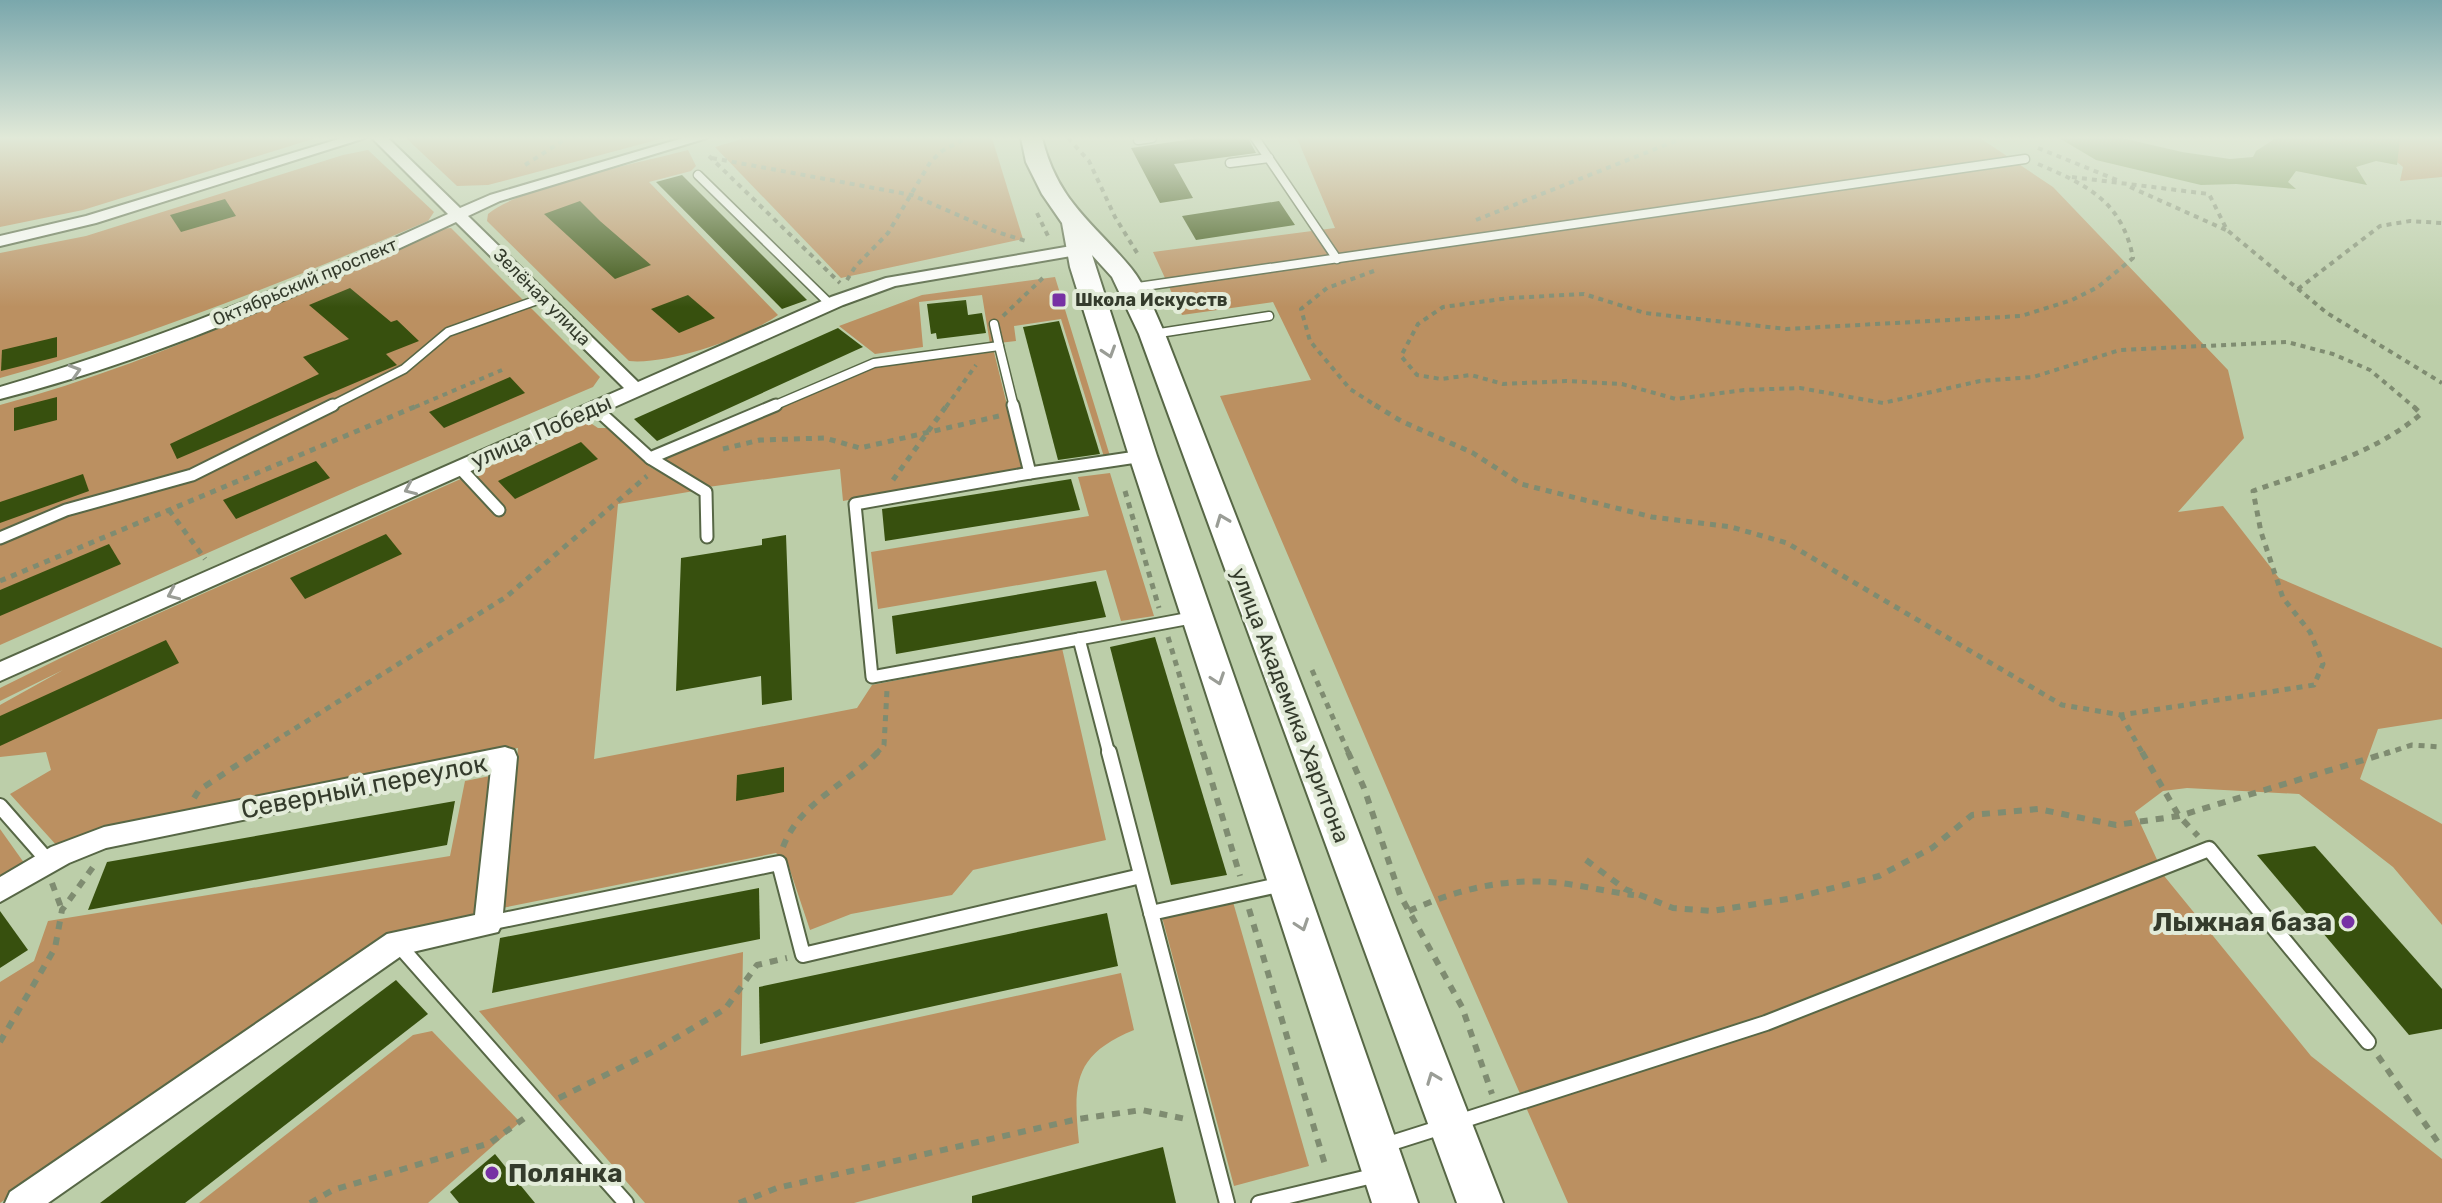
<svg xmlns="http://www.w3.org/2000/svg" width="2442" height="1203" font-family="Rubik,sans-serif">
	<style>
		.green { fill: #bb9061 }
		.water { fill: #769353 }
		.building { fill: #37500e }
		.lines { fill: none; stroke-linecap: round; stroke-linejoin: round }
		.service-far2-casing { stroke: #576746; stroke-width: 11 }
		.service-far1-casing { stroke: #576746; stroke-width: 15 }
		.service-casing { stroke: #576746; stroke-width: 18 }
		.minor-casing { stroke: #576746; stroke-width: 4 }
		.secondary-casing { stroke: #576746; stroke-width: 4 }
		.path-far2 { stroke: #7f8c71; stroke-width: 4; stroke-dasharray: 5 5; stroke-linecap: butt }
		.path-far1 { stroke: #7f8c71; stroke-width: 5; stroke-dasharray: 6 6; stroke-linecap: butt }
		.path { stroke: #7f8c71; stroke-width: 6; stroke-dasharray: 8 8; stroke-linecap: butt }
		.service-far2 { stroke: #fff; stroke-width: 8 }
		.service-far1 { stroke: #fff; stroke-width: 11 }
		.service { stroke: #fff; stroke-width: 14 }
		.minor { fill: #fff; fill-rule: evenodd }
		.secondary { fill: #fff; fill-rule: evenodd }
		.oneway { stroke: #9a9d96 }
		.poi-dot { fill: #7731a4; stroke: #e2ebd8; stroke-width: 3 }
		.labels { text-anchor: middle; stroke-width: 8; stroke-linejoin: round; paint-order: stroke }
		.far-street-label { font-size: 18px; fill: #343b2c; stroke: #e2ebd8 }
		.far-poi-label { font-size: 18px; font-weight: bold; fill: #343b2c; stroke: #e2ebd8; text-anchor: start }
		.street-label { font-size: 22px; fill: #343b2c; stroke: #e2ebd8 }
		.near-street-label { font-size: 26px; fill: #343b2c; stroke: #e2ebd8 }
		.near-poi-label { font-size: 26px; font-weight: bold; fill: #343b2c; stroke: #e2ebd8; text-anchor: end }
	</style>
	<rect width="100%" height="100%" fill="#bccea9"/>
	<g class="green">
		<path d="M 0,138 L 316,138 L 83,210 L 0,227 Z"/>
		<path d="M 406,138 L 664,138 L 488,185 L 457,186 Z"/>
		<path d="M 745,138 L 992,138 L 1023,239 L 841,278 L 715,147 Z"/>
		<path d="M 1297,138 L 1980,138 L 2053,187 L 2228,370 L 2244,438 L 2178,512 L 2223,506 L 2279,578 L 2442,648 L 2442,719 L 2378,729 L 2360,779 L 2442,824 L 2442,925 L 2393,867 L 2299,794 L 2187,788 L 2163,791 L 2135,812 L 2165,877 L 2311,1056 L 2442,1159 L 2442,1203 L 1568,1203 L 1422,870 L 1220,396 L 1311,380 L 1273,302 L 1182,315 L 1153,252 L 1335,228 Z"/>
		<path d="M 2396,138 L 2442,138 L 2442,177 L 2400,181 L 2403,167 L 2397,162 Z"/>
		<path d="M 368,150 L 434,212 L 428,221 C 287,281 147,337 0,378 L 0,253 L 86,236 L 343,155 Z"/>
		<path d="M 688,150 L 696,166 L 691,171 L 649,182 L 778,315 C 746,338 668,365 629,361 L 487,221 L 488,214 C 519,187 643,162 688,150 Z"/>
		<path d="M 451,228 L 600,377 L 593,387 L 359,486 L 0,645 L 0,405 C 152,364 296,295 439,229 Z"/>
		<path d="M 1055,277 L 1110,456 L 1104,457 L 1061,319 L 1014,326 L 1016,341 L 990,344 L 982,295 L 919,302 L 923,347 L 875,354 L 839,326 L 922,295 Z"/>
		<path d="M 994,352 L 1023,470 L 843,501 L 840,469 L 708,487 L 660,459 L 876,367 Z"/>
		<path d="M 589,422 L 598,428 L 609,428 L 650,467 L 694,491 L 618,504 L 594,759 L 857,708 L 872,685 L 1062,648 L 1106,840 L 973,870 L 952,895 L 851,914 L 810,930 L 788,864 L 776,853 L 502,908 L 518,748 L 98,829 L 58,847 L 10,794 L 51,770 L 46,752 L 0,757 L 0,705 L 63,670 L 0,701 L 0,688 L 85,646 Z"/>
		<path d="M 1110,473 L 1154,616 L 1121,621 L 1106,570 L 878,609 L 871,552 L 1089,516 L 1078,477 Z"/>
		<path d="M 495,775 L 473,918 L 393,933 L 0,1203 L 0,982 L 34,961 L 48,921 L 450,856 L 465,781 Z"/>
		<path d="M 0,829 L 27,867 L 0,879 Z"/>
		<path d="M 1233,902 L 1309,1166 L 1234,1186 L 1162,917 Z"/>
		<path d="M 743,952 L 741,1056 L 1121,973 L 1134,1030 C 1073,1055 1073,1084 1079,1143 L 854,1203 L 645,1203 L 479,1011 Z"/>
		<path d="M 432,1031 L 520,1122 L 428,1203 L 199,1203 L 413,1035 Z"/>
	</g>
	<path class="water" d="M 2059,138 L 2122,138 L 2182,152 L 2230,159 L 2253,157 L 2256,151 L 2276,138 L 2400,138 L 2397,165 L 2376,161 L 2356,167 L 2367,185 L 2296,171 L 2288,182 L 2296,189 L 2236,184 L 2201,185 L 2096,160 Z"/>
	<g class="building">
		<path d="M 1199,138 L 1248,138 L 1256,153 L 1174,164 L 1193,198 L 1160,203 L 1131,148 Z"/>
		<path d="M 682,175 L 807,300 L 782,309 L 656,182 Z"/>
		<path d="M 225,199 L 236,216 L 181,232 L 170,215 Z"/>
		<path d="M 580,201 L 600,221 L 651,265 L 615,279 L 544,214 Z"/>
		<path d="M 1279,201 L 1295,225 L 1196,240 L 1182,216 Z"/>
		<path d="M 350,288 L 391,322 L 397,320 L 419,341 L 386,354 L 397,365 L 177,459 L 170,444 L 319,374 L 303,357 L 349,339 L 309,305 Z"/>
		<path d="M 688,295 L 715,318 L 679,333 L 651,309 Z"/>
		<path d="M 966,300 L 968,315 L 982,313 L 986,333 L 937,339 L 936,333 L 931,334 L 927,304 Z"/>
		<path d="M 1059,321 L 1100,454 L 1058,460 L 1023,327 Z"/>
		<path d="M 838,328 L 863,347 L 657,441 L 634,419 Z"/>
		<path d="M 57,337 L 57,357 L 1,371 L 2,350 Z"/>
		<path d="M 510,377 L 525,393 L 444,428 L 429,412 Z"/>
		<path d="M 57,397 L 57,420 L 14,431 L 14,408 Z"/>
		<path d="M 581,442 L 598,459 L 515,499 L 498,481 Z"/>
		<path d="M 316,461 L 330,478 L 236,519 L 223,500 Z"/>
		<path d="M 83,474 L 89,491 L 0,523 L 0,502 Z"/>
		<path d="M 1071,479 L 1080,510 L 885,541 L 882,509 Z"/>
		<path d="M 386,534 L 402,554 L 305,599 L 290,578 Z"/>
		<path d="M 786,535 L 792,700 L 762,705 L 761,676 L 676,691 L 681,558 L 762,545 L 762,539 Z"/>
		<path d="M 109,544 L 121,564 L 0,616 L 0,590 Z"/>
		<path d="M 1096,581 L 1106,617 L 896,654 L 892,616 Z"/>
		<path d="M 1155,637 L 1227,875 L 1171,885 L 1110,647 Z"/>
		<path d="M 166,640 L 179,663 L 0,746 L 0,716 Z"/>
		<path d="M 784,767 L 784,792 L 736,801 L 737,775 Z"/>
		<path d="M 455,801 L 447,845 L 88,910 L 107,862 Z"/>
		<path d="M 2315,846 L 2442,989 L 2442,1029 L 2409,1035 L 2257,855 Z"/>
		<path d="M 759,888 L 760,939 L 492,993 L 500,938 Z"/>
		<path d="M 0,911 L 28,950 L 0,968 Z"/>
		<path d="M 1107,913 L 1118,966 L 760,1044 L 759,987 Z"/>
		<path d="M 396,980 L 428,1014 L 185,1203 L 100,1203 Z"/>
		<path d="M 1163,1147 L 1176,1203 L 972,1203 L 972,1196 Z"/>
		<path d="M 495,1154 L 535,1203 L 459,1203 L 450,1192 Z"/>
	</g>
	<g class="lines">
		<defs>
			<g id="service-far2">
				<path d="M 1255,138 L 1337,259"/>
				<path d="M 1138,140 L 1152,138"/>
				<path d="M 1230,163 L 1269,158"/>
				<path d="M 698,175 L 830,304"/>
				<path d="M 1131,288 L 2025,159"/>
				<path d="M 994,324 L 999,346"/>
				<path d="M 1153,334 L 1269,316"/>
				<path d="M 329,407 L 404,369 L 448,332 L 543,298"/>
				<path d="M 771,407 L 874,363 L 999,346 L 1014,407"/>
			</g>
			<g id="service-far1">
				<path d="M 1013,405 L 1030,473 L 855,504 L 872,677 L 1079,639 L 1109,754"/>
				<path d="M 594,407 L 650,458 L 776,405"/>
				<path d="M 650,458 L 706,492 L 707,537"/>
				<path d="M 459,467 L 499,510"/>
				<path d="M 1030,473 L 1143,456"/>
				<path d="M 0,538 L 66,510 L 192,475 L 333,405"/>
				<path d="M 1079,639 L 1196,617"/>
			</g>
			<g id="service">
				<path d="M 1109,752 L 1227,1203"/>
				<path d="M 0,806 L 49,862"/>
				<path d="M 1151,913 L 1283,884"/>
				<path d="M 489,923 L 779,863 L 803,955 L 1141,876"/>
				<path d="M 397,943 L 626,1203"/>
				<path d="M 1458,1122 L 1766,1023 L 2209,849 L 2368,1042"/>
				<path d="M 1382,1146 L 1442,1127"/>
				<path d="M 1259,1203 L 1377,1175"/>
			</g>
			<g id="minor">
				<path d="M 342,138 L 365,138 L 96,223 L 0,246 L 0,236 L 86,216 Z"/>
				<path d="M 372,138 L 388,138 L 460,208 L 490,195 L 683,138 L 707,138 L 500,201 L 468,216 L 638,382 L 831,297 L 886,278 L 1077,245 L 1085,250 L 1077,255 L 895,286 L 843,305 L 0,681 L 0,662 L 624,388 L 456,222 C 309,291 158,359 0,399 L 0,387 C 154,342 302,281 448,214 Z"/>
				<path d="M 505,747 L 514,750 L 517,757 L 502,924 L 498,932 L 404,954 L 48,1203 L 5,1203 L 10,1192 L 387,934 L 475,915 L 491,769 L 106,848 L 69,863 L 0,902 L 0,877 L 51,847 L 104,827 Z"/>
			</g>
			<path id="secondary" d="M 1021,138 L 1042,138 C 1058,202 1092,221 1131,268 C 1146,286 1155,313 1165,334 L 1503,1203 L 1457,1203 L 1139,334 L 1112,277 L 1092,255 L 1157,456 L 1418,1203 L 1372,1203 L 1129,456 L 1070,267 L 1062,223 L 1042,194 L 1026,162 Z"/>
		</defs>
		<use href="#service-far2" class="service-far2-casing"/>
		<use href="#service-far1" class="service-far1-casing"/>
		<use href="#service" class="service-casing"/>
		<use href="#minor" class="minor-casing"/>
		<use href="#secondary" class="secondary-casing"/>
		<g class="path-far2">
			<path d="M 1068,138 L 1089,161 L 1115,217 L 1139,256"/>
			<path d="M 2038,148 L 2117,180"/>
			<path d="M 709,156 L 840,283"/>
			<path d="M 712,158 L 912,195 L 997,232 L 1026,241"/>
			<path d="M 2038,164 C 2087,185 2122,201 2133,258 L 2098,287 L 2072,300 L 2021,316 L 1786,329 L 1645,313 L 1584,294 L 1509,298 L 1443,307 L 1418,324 L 1401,356 L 1417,375 L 1441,379 L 1471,375 L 1503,384 L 1566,381 L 1622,384 L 1676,399 L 1744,390 L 1800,388 L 1883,403 L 1980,381 L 2033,377 L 2120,350 L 2287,342 L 2333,354 L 2370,370 L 2414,407"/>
			<path d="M 525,165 L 567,138"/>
			<path d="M 2072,177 L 2209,194 L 2227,230 L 2327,313 L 2442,383"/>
			<path d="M 2130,187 L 2226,230"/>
			<path d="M 1037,213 L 1050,240"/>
			<path d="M 1476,220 L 1683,138"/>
			<path d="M 1374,271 L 1327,288 L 1301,309 L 1310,341 L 1350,389 L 1378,407"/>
			<path d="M 847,280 L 855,267 L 888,233 L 931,161 L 942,151 L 966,138"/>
			<path d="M 2298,289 L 2380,226 L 2410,221 L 2442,223"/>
			<path d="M 1003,316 L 1046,275"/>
			<path d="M 415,407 L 502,370"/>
			<path d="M 946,407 L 976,365"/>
		</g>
		<g class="path-far1">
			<path d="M 1375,405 L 1401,421 L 1473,453 L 1521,484 L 1652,517 L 1731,527 L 1787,543 L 2062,705 L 2121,715 L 2314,685 L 2323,664 L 2310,632 L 2283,598 L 2261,532 L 2253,491 C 2312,470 2372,455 2421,414 L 2412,405"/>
			<path d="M 723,449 L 760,440 L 825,438 L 860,448 L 999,416"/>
			<path d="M 893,480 L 947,405"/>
			<path d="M 1125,491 L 1159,608"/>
			<path d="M 169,510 L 205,559"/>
			<path d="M 0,581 L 419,405"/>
			<path d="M 1168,637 L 1203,754"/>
			<path d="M 1312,670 L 1349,754"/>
			<path d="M 2121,715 L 2143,754"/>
			<path d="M 254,754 L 506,597 L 647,476"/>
			<path d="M 876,754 L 884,745 L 887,690"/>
			<path d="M 2384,754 L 2412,745 L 2442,747"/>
		</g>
		<g class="path">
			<path d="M 1203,752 L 1240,876"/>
			<path d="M 1348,752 L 1364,788 L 1400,895 L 1462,1007 L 1492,1094"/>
			<path d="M 2142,752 L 2179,816 L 2198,836"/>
			<path d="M 194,798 L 199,790 L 257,752"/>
			<path d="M 783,847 C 800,802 846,785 878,752"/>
			<path d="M 1586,860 L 1625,889 L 1673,908 L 1712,911 L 1794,898 L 1879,876 L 1932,848 L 1972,815 L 2038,809 L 2116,825 L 2179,816 L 2390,752"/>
			<path d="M 52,883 L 62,910"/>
			<path d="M 1249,909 L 1326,1168"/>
			<path d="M 1409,911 C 1458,889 1507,877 1560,883 C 1585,886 1609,892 1634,895"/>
			<path d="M 0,1042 L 55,948 L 62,910 L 93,867"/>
			<path d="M 2378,1056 L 2442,1148"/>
			<path d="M 559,1098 L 652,1052 L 725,1009 L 757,965 L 787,958"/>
			<path d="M 310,1203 L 333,1190 L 490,1143 L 526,1117"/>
			<path d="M 739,1203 L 777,1188 L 1078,1119 L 1142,1110 L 1186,1119"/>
		</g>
		<use href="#service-far2" class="service-far2"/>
		<use href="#service-far1" class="service-far1"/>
		<use href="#service" class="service"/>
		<use href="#minor" class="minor"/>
		<use href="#secondary" class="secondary"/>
	</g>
	<defs><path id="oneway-chevron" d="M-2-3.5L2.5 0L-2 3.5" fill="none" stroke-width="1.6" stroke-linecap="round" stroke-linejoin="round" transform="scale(2)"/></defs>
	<g class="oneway">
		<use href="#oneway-chevron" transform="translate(1109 352) rotate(72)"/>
		<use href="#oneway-chevron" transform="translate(75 371) rotate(-17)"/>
		<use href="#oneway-chevron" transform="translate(410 489) rotate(156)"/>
		<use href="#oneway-chevron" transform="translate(1222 520) rotate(-111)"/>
		<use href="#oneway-chevron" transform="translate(173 594) rotate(156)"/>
		<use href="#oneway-chevron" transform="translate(1218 679) rotate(71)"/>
		<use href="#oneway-chevron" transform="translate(1302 925) rotate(71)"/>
		<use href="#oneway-chevron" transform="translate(1433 1078) rotate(-111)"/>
	</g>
	<linearGradient id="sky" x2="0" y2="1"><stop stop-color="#7aa7ac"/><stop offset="0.45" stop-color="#e1e9d8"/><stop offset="1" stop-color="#e1e9d8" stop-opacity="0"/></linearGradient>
	<rect width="2442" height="307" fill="url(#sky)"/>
	<g class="poi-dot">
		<rect x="1051" y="292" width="16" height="16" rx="4"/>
		<circle cx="2348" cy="922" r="8"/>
		<circle cx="492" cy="1173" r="8"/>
	</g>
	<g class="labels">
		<g class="far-street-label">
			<text transform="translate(305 282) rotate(-23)" y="6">Октябрьский проспект</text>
			<text transform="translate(542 297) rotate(45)" y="6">Зелёная улица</text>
		</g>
		<g class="far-poi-label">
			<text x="1075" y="306">Школа Искусств</text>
		</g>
		<g class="street-label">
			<text transform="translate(541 431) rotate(-24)" y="8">улица Победы</text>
			<text transform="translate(1291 705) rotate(69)" y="8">улица Академика Харитона</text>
		</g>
		<g class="near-street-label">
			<text transform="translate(364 786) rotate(-11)" y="9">Северный переулок</text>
		</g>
		<g class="near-poi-label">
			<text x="2332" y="931">Лыжная база</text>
			<text x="508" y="1182" text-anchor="start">Полянка</text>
		</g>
	</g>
</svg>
